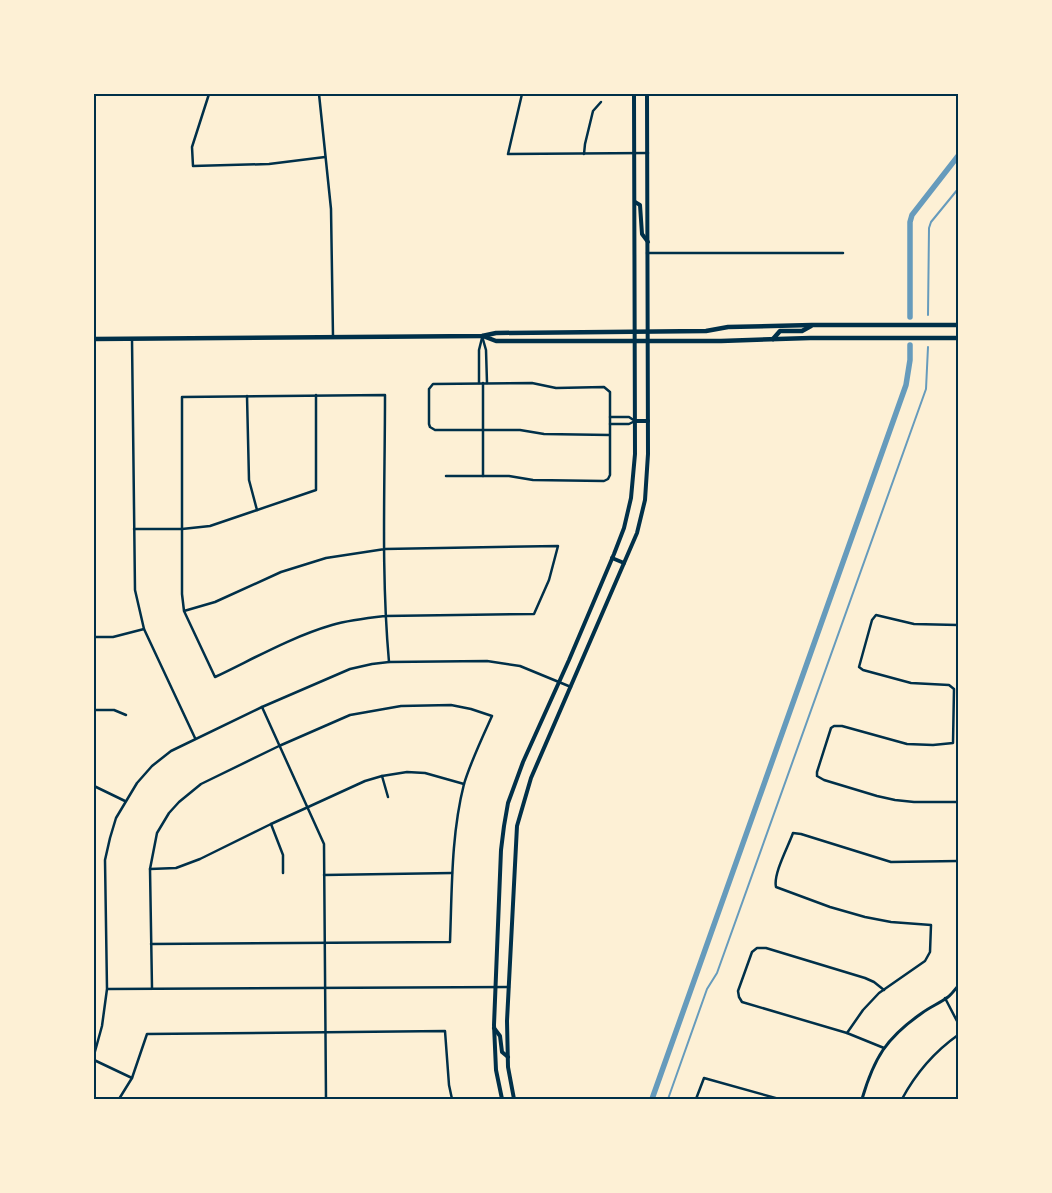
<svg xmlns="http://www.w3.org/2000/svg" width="1052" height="1193" font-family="'Source Sans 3',sans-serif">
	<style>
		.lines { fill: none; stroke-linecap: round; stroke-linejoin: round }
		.stream { stroke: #669bbc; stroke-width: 2 }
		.canal { stroke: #669bbc; stroke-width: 5.5 }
		.minor { stroke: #003049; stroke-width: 2.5 }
		.tertiary { stroke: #003049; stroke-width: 3 }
		.secondary { stroke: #003049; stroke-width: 4 }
		.primary { stroke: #003049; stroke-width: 4.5 }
		.neatline { fill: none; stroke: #003049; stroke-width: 2 }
	</style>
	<rect width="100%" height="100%" fill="#fdf0d5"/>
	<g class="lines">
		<g class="stream">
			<path d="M 928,315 L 929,228 L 931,222 L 958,189"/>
			<path d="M 668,1099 L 707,989 L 717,973 L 926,389 L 928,347"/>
		</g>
		<g class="canal">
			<path d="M 910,317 L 910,222 L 912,215 L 958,156"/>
			<path d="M 652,1099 L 906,385 L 910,360 L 910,345"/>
		</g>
		<g class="minor">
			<path d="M 209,94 L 192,147 L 193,166 L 269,164 L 325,157"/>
			<path d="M 319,94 L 331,209 L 333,336"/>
			<path d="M 522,94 L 508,154 L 648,153"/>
			<path d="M 584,154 L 585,144 L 593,111 L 601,102"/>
			<path d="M 647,253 L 843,253"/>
			<path d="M 482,336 L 486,350 L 487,383"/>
			<path d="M 132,339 L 135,590 L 144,629 L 195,738"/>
			<path d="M 479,383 L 479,350 L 482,338"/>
			<path d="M 247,396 L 249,480 L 257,510"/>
			<path d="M 610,417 L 629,417 L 635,421 L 629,424 L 610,424"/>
			<path d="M 446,476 L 509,476 L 533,480 L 604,481 L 608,479 L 610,475 L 610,392 L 604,387 L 556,388 L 532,383 L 433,384 L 429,389 L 429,424 L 430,427 L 435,430 L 520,430 L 544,434 L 610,435"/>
			<path d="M 483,476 L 483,383"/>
			<path d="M 134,529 L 182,529 L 210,526 L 316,490 L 316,395"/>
			<path d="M 184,611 L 215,602 L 281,572 L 326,558 L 385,549 L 558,546 L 549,580 L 534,614 L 385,616 C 367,618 349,620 332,625 C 291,637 253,659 215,677 L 184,611 L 182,594 L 182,397 L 385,395 C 385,484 381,574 389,662"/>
			<path d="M 958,625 L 914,624 L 876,615 L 872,620 L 859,667 L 863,670 L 911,683 L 949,685 L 954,689 L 953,743 L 933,745 L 907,744 L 842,726 L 834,726 L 831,728 L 817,772 L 817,776 L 824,780 L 877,796 L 895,800 L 914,802 L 958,802"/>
			<path d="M 94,637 L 113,637 L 144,629"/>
			<path d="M 262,707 L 324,844 L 326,1099"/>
			<path d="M 94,710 L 114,710 L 126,715"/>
			<path d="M 382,776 L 388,797"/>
			<path d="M 94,786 L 125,801"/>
			<path d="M 271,824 L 283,855 L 283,873"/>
			<path d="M 150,869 L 176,868 L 200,859 L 271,824 L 365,781 L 382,776 L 407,772 L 425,773 L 464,784"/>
			<path d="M 324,875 L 452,873"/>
			<path d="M 151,944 L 450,942 C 452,890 451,835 464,784 C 471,761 482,738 492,716 L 471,709 L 451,705 L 401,706 L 350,715 L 279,746 L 201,784 L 179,802 L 169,813 L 157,833 L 150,869 L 152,988"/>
			<path d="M 108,989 L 509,987"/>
			<path d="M 945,998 L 958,1023"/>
			<path d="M 847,1033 L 863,1010 L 879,993 L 925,961 L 930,952 L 931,925 L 891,922 L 865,917 L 830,907 L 776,887 C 773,874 788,847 793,833 L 801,834 L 891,862 L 958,861"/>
			<path d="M 884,1048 L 847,1033 L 742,1002 L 739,997 L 738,991 L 752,952 L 757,948 L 766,948 L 865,978 L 874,982 L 884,990"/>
			<path d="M 94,1055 L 102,1026 L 107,989 L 105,860 L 110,838 L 116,818 L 137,783 L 152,766 L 171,751 L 262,707 L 350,669 L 372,664 L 389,662 L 487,661 L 520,666 L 571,687"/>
			<path d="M 94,1060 L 132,1078"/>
			<path d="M 119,1099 L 132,1078 L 147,1034 L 445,1031 L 449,1085 L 452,1099"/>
			<path d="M 357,1099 L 452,1099"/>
			<path d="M 696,1099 L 704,1078 L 779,1099"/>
			<path d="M 902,1099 C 916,1073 934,1052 958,1035"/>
		</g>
		<path class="tertiary" d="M 862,1099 C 874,1058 886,1038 922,1013 C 930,1007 940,1003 948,997 C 952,994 955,989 958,986"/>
		<g class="secondary">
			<path d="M 635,202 L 640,205 L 642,234 L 648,242"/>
			<path d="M 635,421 L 648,421"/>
			<path d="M 612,558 L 624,563"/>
			<path d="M 494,1028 L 500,1036 L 502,1052 L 508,1057"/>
			<path d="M 502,1099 L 496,1070 L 494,1025 L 501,850 L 504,826 L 508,803 L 523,762 L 569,660 L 614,554 L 624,528 L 631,498 L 635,454 L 634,94"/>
			<path d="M 514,1099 L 508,1067 L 507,1021 L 517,826 L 531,778 L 637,533 L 645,500 L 648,454 L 647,94"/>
		</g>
		<g class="primary">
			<path d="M 483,336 L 496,341 L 721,341 L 810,338 L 958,338"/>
			<path d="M 94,339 L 482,336 L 496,333 L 706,331 L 728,327 L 812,325 L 958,325"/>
			<path d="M 773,339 L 780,331 L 802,331 L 811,326"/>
		</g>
	</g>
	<rect width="1052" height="1193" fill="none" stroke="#fdf0d5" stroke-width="190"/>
	<rect x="95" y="95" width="862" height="1003" class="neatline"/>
</svg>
